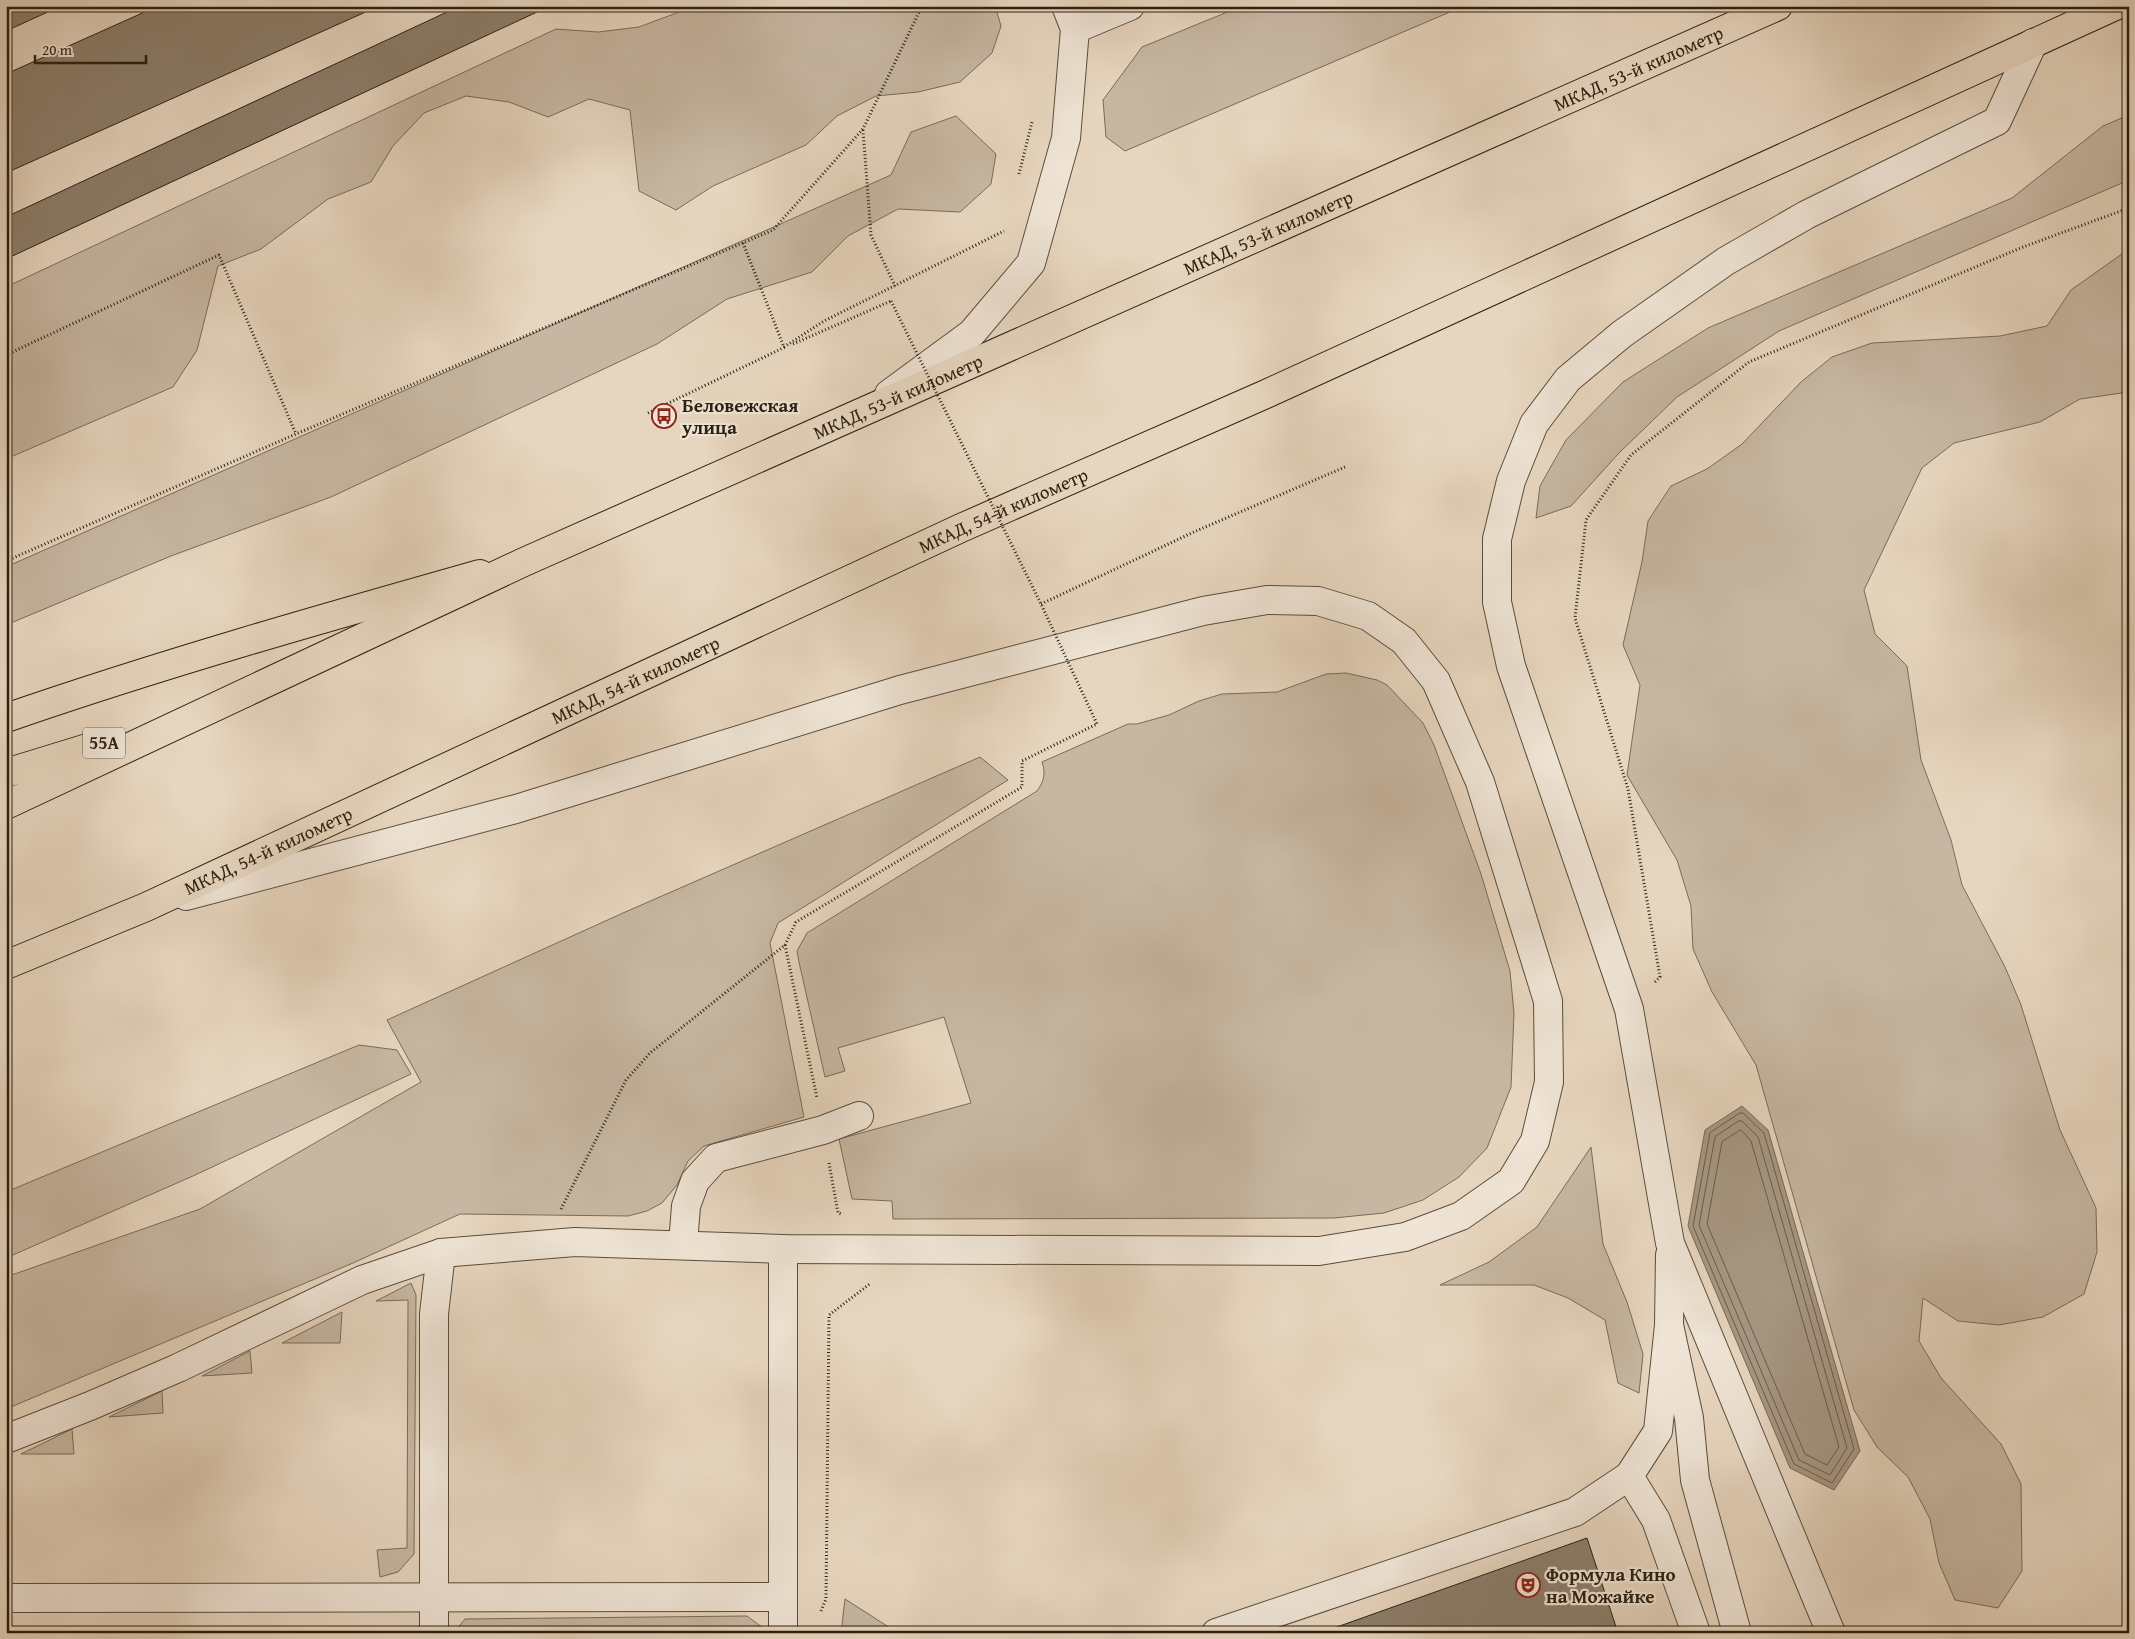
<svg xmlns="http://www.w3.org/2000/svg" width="2135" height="1639" font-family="'Gentium Book Plus',serif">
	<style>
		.green { fill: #c7b7a2; stroke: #786c5a }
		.water { fill: #a79884; stroke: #756856 }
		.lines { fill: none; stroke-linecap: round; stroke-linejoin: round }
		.shore { stroke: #685c4b; stroke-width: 1 }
		.building { fill: #8c7f6c; stroke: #2a2012 }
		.minor-casing { stroke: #594e3d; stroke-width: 30 }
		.major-casing { stroke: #2a2012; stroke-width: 30 }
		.highway-casing { stroke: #2a2012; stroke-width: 30 }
		.path { stroke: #2a2012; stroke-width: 3; stroke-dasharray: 1 2.5; stroke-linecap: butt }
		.minor { stroke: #efe4d5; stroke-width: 28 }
		.major { stroke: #e7d6bf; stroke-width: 28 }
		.highway { stroke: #e7d6bf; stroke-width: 28 }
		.path-bridge { stroke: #2a2012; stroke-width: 3; stroke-dasharray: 1 2.5; stroke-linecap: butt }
		.labels { text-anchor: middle; stroke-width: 4.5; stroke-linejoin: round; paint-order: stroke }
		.shield { fill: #efe4d5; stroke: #655b4c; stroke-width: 1 }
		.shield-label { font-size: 18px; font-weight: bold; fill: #2a2012 }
		.street-label { font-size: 19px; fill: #2a2012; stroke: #efe4d5 }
		.poi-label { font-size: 19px; font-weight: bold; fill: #2a2012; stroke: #efe4d5; text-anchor: start }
	</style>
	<rect width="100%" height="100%" fill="#e7d6bf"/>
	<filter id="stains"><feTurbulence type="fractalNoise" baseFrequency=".004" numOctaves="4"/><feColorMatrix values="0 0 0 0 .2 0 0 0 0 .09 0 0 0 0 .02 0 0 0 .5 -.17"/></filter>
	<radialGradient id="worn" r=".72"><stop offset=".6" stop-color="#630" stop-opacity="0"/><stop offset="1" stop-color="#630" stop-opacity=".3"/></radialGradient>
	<g class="green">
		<path d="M 695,6 L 995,6 L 1001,26 L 992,53 L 960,82 L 918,92 L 876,96 L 837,116 L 806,145 L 713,186 L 676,210 L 639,191 L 630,110 L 589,99 L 548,117 L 509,102 L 466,96 L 424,113 L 393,146 L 371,182 L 328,199 L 261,249 L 218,266 L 197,350 L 173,387 L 6,459 L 6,287 L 556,29 L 598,32 L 639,27 Z"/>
		<path d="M 1242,6 L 1464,6 L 1125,151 L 1106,137 L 1103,100 L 1142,47 Z"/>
		<path d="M 2129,115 L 2129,180 L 1779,331 L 1677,397 L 1620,452 L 1571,506 L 1536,518 L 1540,486 L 1566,440 L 1623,382 L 1708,328 L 2012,198 L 2103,126 Z"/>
		<path d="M 956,116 L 996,154 L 991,184 L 960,212 L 898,209 L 848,236 L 812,272 L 727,299 L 657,344 L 331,497 L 171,556 L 6,625 L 6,567 L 891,175 L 911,132 Z"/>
		<path d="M 2129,249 L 2129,392 L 2080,399 L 2040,422 L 1954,443 L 1922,468 L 1864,590 L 1875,634 L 1907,666 L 1921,760 L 1951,840 L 1962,885 L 2005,967 L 2021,1005 L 2060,1130 L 2096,1208 L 2097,1252 L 2084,1294 L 2043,1317 L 1999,1325 L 1958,1321 L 1923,1298 L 1919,1341 L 1941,1378 L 2001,1444 L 2021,1484 L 2022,1571 L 1998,1608 L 1955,1600 L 1939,1563 L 1930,1519 L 1908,1477 L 1877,1447 L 1854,1410 L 1756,1065 L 1712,992 L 1693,949 L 1691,906 L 1677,860 L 1627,775 L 1640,685 L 1623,645 L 1642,562 L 1648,521 L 1671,486 L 1707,469 L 1742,444 L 1801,382 L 1832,357 L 1872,343 L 2000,336 L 2047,326 L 2071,290 Z"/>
		<path d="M 1346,673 L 1377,680 L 1387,685 L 1423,723 L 1434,745 L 1481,874 L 1510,971 L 1514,1013 L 1511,1087 L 1487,1148 L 1459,1177 L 1423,1200 L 1384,1213 L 1334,1218 L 893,1219 L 892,1201 L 852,1199 L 839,1139 L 971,1103 L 944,1017 L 838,1048 L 845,1071 L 825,1077 L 799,962 L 797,951 L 807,933 L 1037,791 C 1044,781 1046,774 1042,762 L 1128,724 L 1137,724 L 1169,715 L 1199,701 L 1222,694 L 1277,692 L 1326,674 Z"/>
		<path d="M 980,757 L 1008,780 L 778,923 L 770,943 L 804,1117 L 704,1146 L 688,1161 L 677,1185 L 662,1203 L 647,1211 L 628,1216 L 460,1214 L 353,1263 L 6,1409 L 6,1277 L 200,1209 L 421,1082 L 387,1020 L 623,913 Z"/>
		<path d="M 359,1045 L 397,1050 L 411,1074 L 193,1176 L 6,1258 L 6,1192 Z"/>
		<path d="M 1591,1147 L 1603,1244 L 1627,1302 L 1643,1354 L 1639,1393 L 1618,1383 L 1605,1320 L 1568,1298 L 1534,1285 L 1440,1285 L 1489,1262 L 1537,1227 Z"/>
		<path d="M 411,1283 L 416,1295 L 414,1554 L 398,1572 L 380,1577 L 377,1550 L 407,1548 L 408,1300 L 376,1301 Z"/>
		<path d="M 342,1312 L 340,1343 L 282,1343 Z"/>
		<path d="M 250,1351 L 252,1373 L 202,1376 Z"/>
		<path d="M 162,1391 L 163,1413 L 109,1417 Z"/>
		<path d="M 72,1429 L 74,1454 L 21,1454 Z"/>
		<path d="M 845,1599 L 898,1633 L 841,1633 Z"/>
		<path d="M 747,1616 L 763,1628 L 456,1630 L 465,1619 Z"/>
	</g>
	<path class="water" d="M 1742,1106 L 1768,1130 L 1860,1451 L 1834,1490 L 1790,1468 L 1688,1226 L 1705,1130 Z"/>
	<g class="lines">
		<g class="shore">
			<path d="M 1740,1113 L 1743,1113 L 1764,1133 L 1854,1449 L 1832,1483 L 1794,1464 L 1693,1226 L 1710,1133 Z"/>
			<path d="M 1739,1121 L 1742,1121 L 1758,1137 L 1847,1448 L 1830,1475 L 1799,1460 L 1699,1225 L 1715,1137 Z"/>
			<path d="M 1741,1130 L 1751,1141 L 1839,1447 L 1827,1465 L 1805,1454 L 1707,1224 L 1722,1142 Z"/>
		</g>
	</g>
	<g class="building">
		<path d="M 6,6 L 61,6 L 6,31 Z"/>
		<path d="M 158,6 L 379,6 L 6,173 L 6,74 Z"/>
		<path d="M 460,6 L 550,6 L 6,259 L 6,217 Z"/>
		<path d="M 1587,1538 L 1618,1633 L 1320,1633 Z"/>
	</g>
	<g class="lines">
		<defs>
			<g id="minor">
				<path d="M 1075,29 L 1130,6"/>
				<path d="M 889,394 L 972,333 L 1031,263 L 1066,138 L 1075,29 L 1066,6"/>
				<path d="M 683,1244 L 686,1206 L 695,1181 L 716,1158 L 823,1130 L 859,1116"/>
				<path d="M 783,1249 L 783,1633"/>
				<path d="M 1670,1255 L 1669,1325 L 1689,1418 L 1695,1480 L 1737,1633"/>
				<path d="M 6,1439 L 90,1406 L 178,1368 L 362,1280 L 441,1253 L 575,1242 L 783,1249 L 1319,1251 L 1405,1237 L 1461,1216 L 1511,1181 L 1535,1141 L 1549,1082 L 1548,1001 L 1480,782 L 1436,681 L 1404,641 L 1368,616 L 1318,601 L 1267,600 L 1203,611 L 900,690 L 516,809 L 186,896"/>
				<path d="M 1629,1476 L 1656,1520 L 1696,1633"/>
				<path d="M 6,1598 L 783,1597"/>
				<path d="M 434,1633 L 434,1314 L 441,1253"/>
				<path d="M 1216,1633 L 1575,1512 L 1629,1476 L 1658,1431 L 1669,1325"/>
				<path d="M 1831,1633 L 1670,1243 L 1629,1009 L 1511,666 L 1497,602 L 1497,539 L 1511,481 L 1534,424 L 1568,379 L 1622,334 L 1726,261 L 1806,215 L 1997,121 L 2033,43"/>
			</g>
			<path id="major" d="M 6,718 C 162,664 321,619 480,574"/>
			<g id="highway">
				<path d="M 6,773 L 107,742"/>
				<path id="s1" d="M 6,805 L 524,562 L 1778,6"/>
				<path id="s2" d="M 6,965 L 146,907 L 961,528 L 1266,394 L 2115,6"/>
			</g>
		</defs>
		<use href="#minor" class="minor-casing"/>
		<use href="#major" class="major-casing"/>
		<use href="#highway" class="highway-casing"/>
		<g class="path">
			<path d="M 863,130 L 871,235 L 895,286"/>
			<path d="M 1019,174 L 1032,122"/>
			<path d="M 743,243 L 784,347"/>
			<path d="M 793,344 L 891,301"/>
			<path d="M 784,347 L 824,321 L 1004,231"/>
			<path d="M 6,355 L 219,255 L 296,434"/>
			<path d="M 648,413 L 785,347"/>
			<path d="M 6,561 L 296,434 L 773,230 L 863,129 L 922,6"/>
			<path d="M 1041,604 L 1196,531 L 1345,467"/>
			<path d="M 785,945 L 817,1098"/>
			<path d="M 1655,982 L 1660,977 L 1628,789 L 1575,618 L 1586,520 L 1631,455 L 1749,362 L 2023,247 L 2129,208"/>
			<path d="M 829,1163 L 838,1213 L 841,1214"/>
			<path d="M 561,1209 L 626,1080 L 650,1053 L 785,945 L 796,922 L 1022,787 L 1022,761 L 1097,724"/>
			<path d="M 821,1611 L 826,1599 L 829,1315 L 871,1283"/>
		</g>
		<use href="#minor" class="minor"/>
		<use href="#major" class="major"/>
		<use href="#highway" class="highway"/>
		<path class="path-bridge" d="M 891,301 L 1041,604 L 1097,724"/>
	</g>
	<defs>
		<symbol id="bus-ring" viewBox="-11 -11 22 22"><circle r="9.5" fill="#efe4d5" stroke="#8f2418" stroke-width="1.5"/><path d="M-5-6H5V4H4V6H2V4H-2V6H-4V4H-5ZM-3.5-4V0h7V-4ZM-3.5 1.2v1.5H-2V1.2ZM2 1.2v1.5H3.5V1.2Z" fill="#8f2418"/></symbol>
		<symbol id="theatre-ring" viewBox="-11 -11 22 22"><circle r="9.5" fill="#efe4d5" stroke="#8f2418" stroke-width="1.5"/><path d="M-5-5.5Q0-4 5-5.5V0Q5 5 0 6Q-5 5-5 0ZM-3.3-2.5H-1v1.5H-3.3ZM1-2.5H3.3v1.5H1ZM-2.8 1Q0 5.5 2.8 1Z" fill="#8f2418"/></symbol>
	</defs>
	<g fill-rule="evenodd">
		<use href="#bus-ring" x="650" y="402" width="28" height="28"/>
		<use href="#theatre-ring" x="1514" y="1571" width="28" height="28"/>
	</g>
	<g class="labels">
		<rect class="shield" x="83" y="727.5" width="42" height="31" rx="4"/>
		<g class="shield-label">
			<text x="104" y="749">55А</text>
		</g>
		<g class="street-label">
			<text dy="7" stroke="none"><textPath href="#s1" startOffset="1791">МКАД, 53-й километр</textPath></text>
			<text dy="7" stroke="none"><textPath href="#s1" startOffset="1386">МКАД, 53-й километр</textPath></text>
			<text dy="7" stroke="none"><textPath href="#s1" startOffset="981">МКАД, 53-й километр</textPath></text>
			<text dy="7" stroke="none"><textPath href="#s2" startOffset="1096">МКАД, 54-й километр</textPath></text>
			<text dy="7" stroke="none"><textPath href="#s2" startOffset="691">МКАД, 54-й километр</textPath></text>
			<text dy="7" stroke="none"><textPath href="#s2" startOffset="286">МКАД, 54-й километр</textPath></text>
		</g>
		<g class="poi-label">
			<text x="682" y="412">Беловежская<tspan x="682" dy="22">улица</tspan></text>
			<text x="1546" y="1581">Формула Кино<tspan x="1546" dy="22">на Можайке</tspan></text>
		</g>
	</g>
	<rect width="2135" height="1639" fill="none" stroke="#e7d6bf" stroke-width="25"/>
	<rect x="8" y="8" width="2120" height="1624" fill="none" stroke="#2a2012" stroke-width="2.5"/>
	<rect x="12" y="12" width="2110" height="1614" fill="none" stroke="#2a2012"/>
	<path d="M35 55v8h111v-8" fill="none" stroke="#2a2012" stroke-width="2.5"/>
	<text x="42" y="55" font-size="15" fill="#2a2012" stroke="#efe4d5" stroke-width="4" paint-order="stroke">20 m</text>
	<rect width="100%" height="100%" filter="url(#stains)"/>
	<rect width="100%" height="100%" fill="url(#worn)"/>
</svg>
